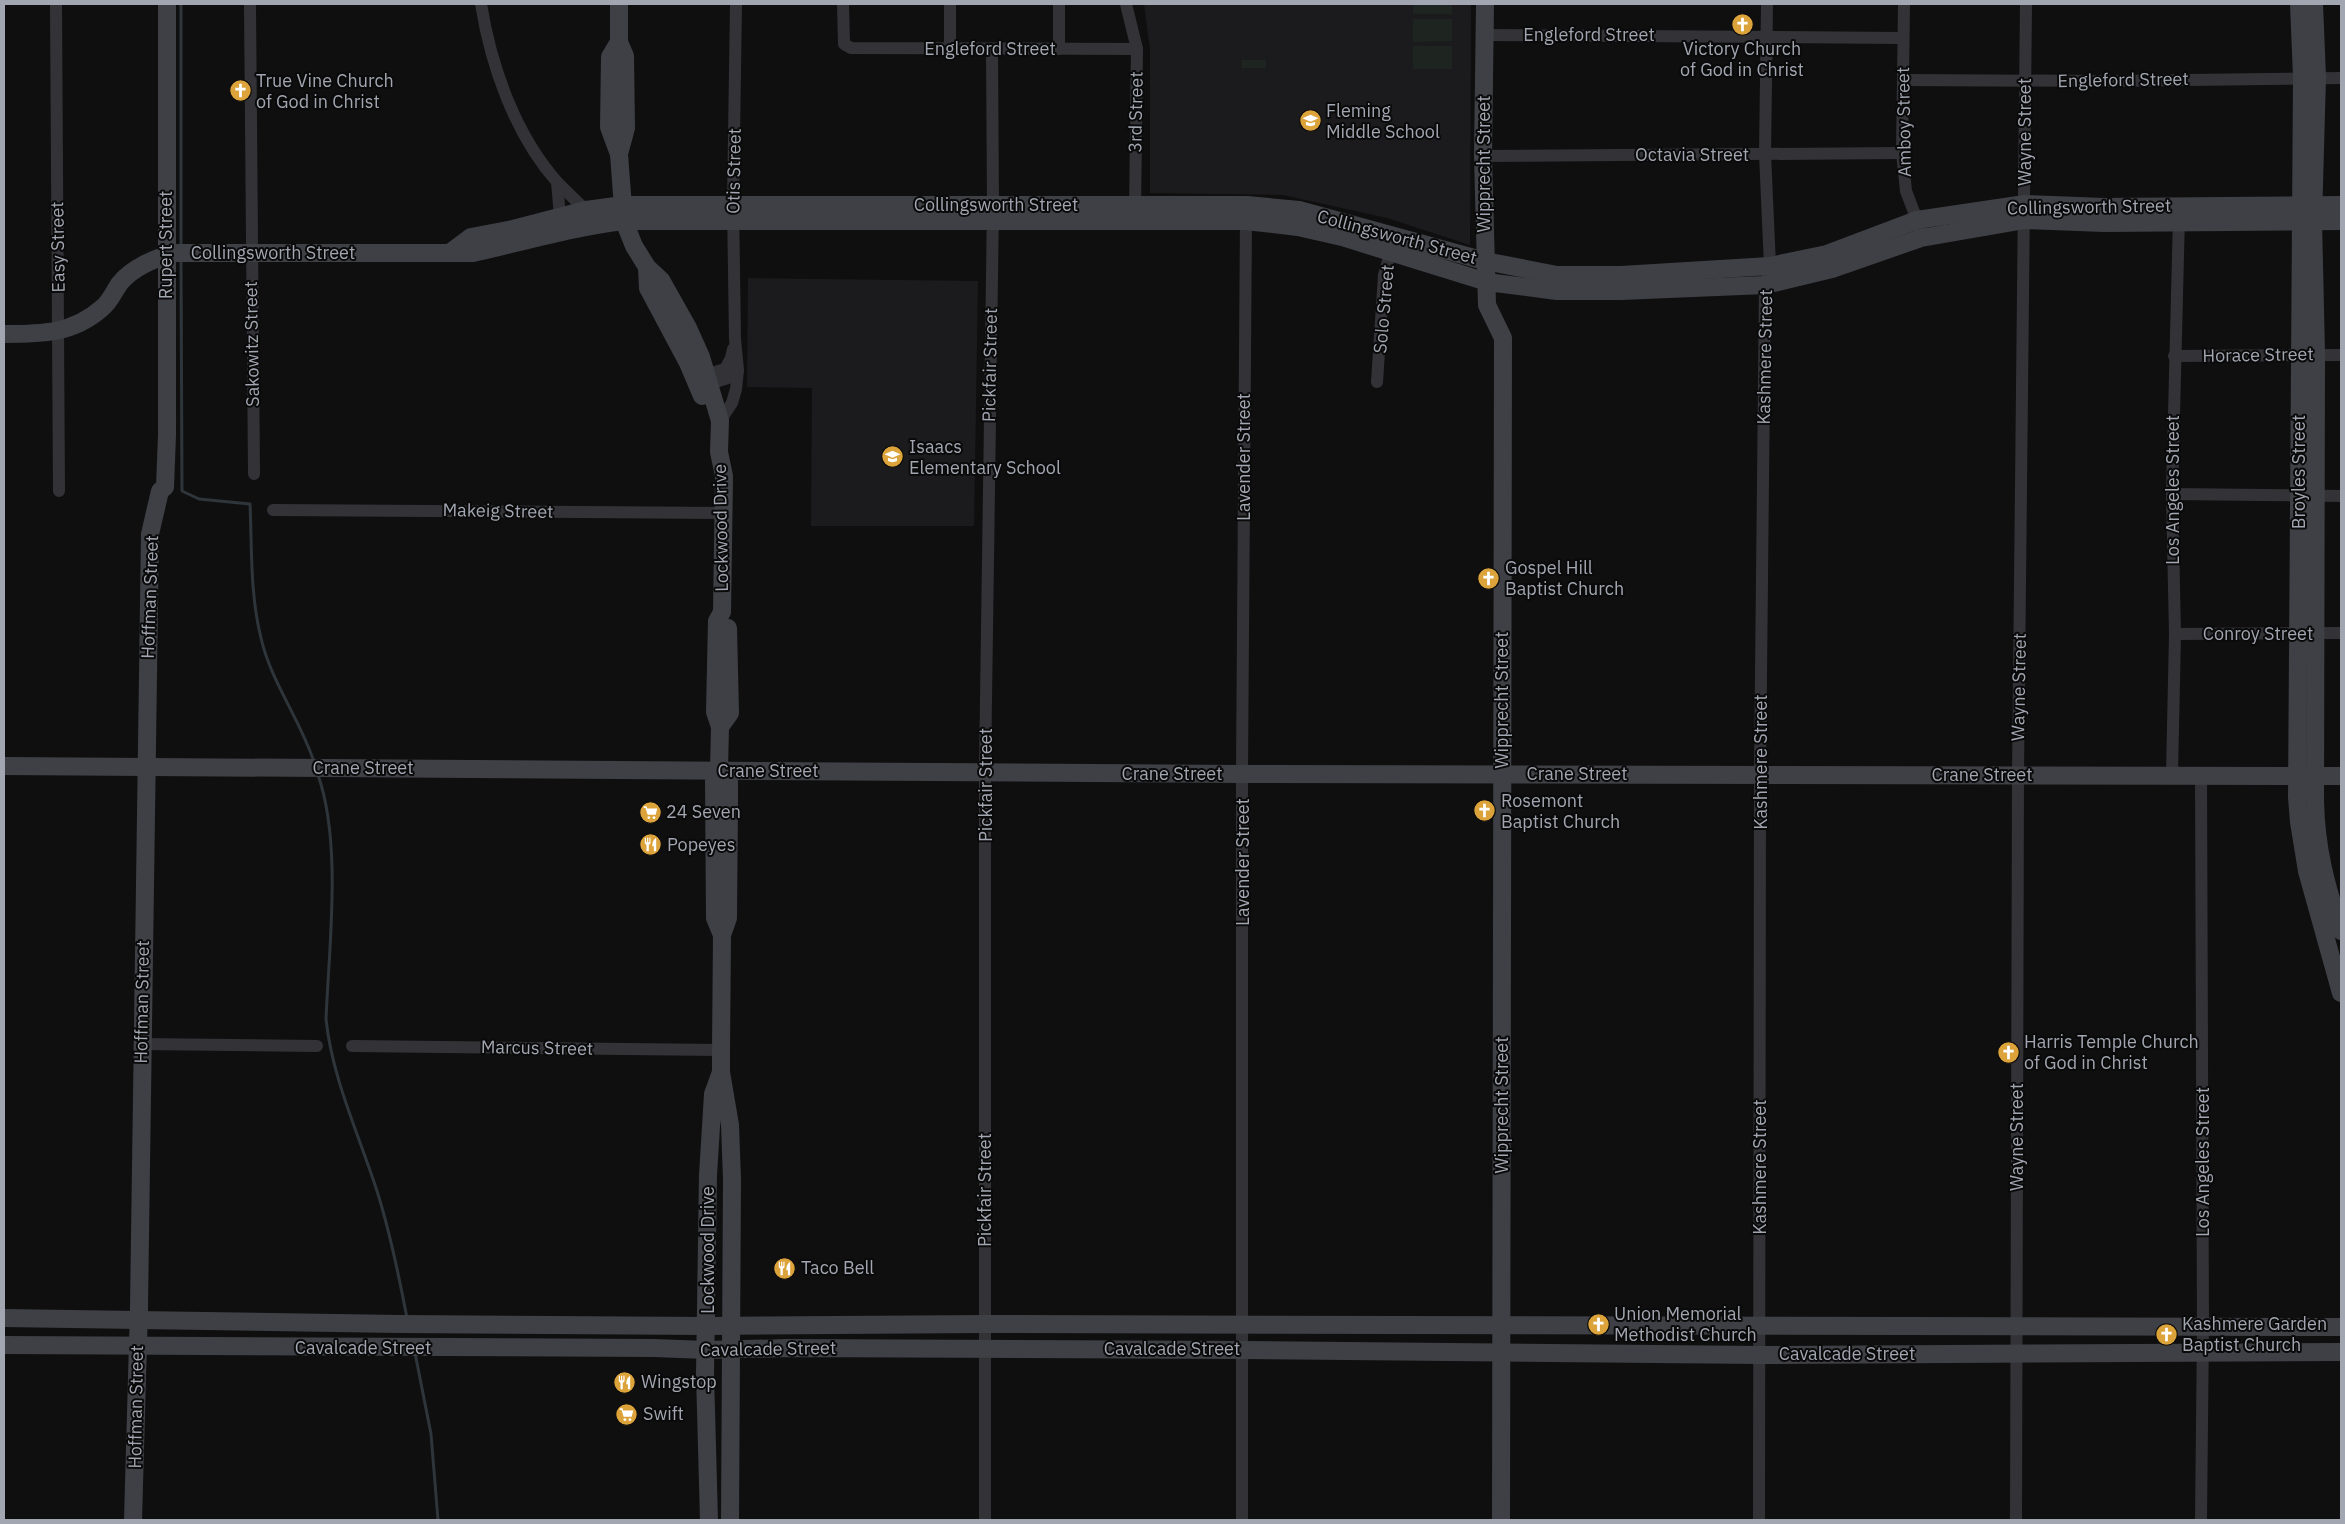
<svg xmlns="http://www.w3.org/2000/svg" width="2345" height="1524" font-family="'IBM Plex Sans',sans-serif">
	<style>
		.built { fill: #1b1b1d }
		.green { fill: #1e241f }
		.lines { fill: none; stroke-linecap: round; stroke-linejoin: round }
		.stream { stroke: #2e363b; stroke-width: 3 }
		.street { stroke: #333337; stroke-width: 12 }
		.secondary { stroke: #3f4045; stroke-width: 18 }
		.labels { text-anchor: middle; stroke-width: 4; stroke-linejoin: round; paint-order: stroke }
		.street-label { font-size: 18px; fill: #a2a6b0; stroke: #0a0a0b }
		.poi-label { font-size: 18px; fill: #a2a6b0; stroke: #0a0a0b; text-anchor: start }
	</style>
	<rect width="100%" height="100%" fill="#0f0f10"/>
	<g class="built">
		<path d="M 1144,4 L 1471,4 L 1470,245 L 1387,218 L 1283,195 L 1150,193 L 1150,49 Z"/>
		<path d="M 748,278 L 978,281 L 974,526 L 811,526 L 812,388 L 747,387 Z"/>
	</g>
	<g class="green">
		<rect x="1413" y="4" width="39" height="10"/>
		<path d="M 1413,19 L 1452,19 L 1452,41 L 1413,42 Z"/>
		<rect x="1413" y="46" width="39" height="23"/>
		<rect x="1242" y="60" width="24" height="8"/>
	</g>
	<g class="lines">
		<g class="stream">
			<path d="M 181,4 L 181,248"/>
			<path d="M 181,259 L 182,491 L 199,499 L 250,504 C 252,548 250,595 261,638 C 271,682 300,719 314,762"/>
			<path d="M 318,775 C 342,843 329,946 326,1019 C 332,1078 359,1135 377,1191 C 390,1232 399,1276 407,1318"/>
			<path d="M 415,1353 L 431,1434 L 438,1520"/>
		</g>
		<g class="street">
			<path d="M 56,4 L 59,491"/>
			<path d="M 250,4 L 254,474"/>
			<path d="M 481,4 C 491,66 515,135 558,183 C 567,192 576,201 586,210"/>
			<path d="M 843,4 L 844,44 L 851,48 L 1137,49"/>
			<path d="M 1126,4 L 1137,49 L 1135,213"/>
			<path d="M 1904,4 L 1902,153 L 1906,191 L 1917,220 L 1921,238"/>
			<path d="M 1484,35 L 1903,38"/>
			<path d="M 950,48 L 950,4"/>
			<path d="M 1059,49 L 1059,4"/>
			<path d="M 1904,80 L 2111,81 L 2341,78"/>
			<path d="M 1483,156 L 1902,153"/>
			<path d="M 557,182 L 560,217"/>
			<path d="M 2174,356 L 2341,355"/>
			<path d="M 698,377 L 725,369 L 731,358 L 733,349"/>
			<path d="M 1377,382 L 1384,275 L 1392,246"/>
			<path d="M 706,385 L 728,378 L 738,370"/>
			<path d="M 720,421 L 732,403 L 736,389 L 738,370 L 735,339 L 733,204 L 736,4"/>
			<path d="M 2172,494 L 2341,496"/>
			<path d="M 273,510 L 724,513"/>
			<path d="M 2175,634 L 2341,633"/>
			<path d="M 2172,774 L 2175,634 L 2172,494 L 2179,216"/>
			<path d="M 141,1044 L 317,1046"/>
			<path d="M 352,1046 L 721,1050"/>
			<path d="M 985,1520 L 985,772 L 993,205 L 992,49"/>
			<path d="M 1242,1520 L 1242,774 L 1246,215"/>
			<path d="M 1759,1520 L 1760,775 L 1765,285 L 1770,266 L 1765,154 L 1767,4"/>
			<path d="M 2016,1520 L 2018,775 L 2026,4"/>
			<path d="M 2201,1520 L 2203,1328 L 2201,774"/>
		</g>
		<g class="secondary">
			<path d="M 619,4 L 619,42 L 625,56 L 626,128 L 619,154 L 624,221 L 634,246 L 647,267 L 661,280 L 688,328 L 701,357 L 720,421 L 719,452 L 724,476 L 722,612 L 717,621 L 715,712 L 720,727 L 719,770 L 714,781 L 715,918 L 722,935"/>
			<path d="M 1485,4 L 1483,156 L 1487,305 L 1503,338 L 1501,1520"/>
			<path d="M 2299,4 L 2302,77 L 2297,797 L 2299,822 L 2307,871 L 2341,993"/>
			<path d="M 2314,4 L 2317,77 L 2313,220 L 2316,354 L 2315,801 C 2316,849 2326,886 2341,931"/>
			<path d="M 619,42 L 610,57 L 609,127 L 619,154"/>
			<path d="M 451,252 L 471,237 L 513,229 L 586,210 L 623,205 L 1247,205 L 1299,210 L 1485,261 L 1557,275 L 1621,275 L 1770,266 L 1827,254 L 1917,220 L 2025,204 L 2104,207 L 2341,205"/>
			<path d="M 647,267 L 648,288 L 688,363 L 702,396"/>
			<path d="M 4,334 C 41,334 73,334 102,308 C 110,302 114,291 120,283 C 132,268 155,258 174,253 L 473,253 C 523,242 573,227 624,221 L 1246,221 L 1298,227 L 1342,237 L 1487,282 L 1557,291 L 1621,291 L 1765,285 L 1832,269 L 1921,238 L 2025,220 L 2104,223 L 2341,221"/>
			<path d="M 720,727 L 730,713 L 728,628"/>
			<path d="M 4,766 L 1242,774 L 2341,776"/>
			<path d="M 719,770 L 729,781 L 729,801 L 728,918 L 722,935 L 721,1050 L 721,1072 L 730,1125 L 732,1179 L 730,1520"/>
			<path d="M 4,1318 L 400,1324 L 707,1326 L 985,1324 L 2341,1327"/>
			<path d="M 4,1345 L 654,1348 L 706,1350 L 788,1348 L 1243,1350 L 1760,1355 L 2341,1352"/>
			<path d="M 133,1520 L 139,1307 L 150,534 L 160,491 L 165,487 L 167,435 L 167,4"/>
			<path d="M 709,1520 L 705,1374 L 708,1175 L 713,1094 L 721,1072"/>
		</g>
	</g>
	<defs>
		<symbol id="church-disc" viewBox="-11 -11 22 22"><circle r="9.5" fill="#dca33b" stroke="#0a0a0b"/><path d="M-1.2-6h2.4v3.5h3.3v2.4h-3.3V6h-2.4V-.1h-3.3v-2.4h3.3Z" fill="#fff"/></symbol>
		<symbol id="school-disc" viewBox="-11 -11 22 22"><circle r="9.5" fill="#dca33b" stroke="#0a0a0b"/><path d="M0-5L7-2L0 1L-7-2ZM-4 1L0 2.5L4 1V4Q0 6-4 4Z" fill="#fff"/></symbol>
		<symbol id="supermarket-disc" viewBox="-11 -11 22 22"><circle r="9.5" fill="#dca33b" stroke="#0a0a0b"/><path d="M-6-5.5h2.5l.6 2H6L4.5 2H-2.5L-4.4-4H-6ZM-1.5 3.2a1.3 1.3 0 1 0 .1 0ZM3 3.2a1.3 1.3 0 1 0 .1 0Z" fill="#fff"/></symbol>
		<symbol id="restaurant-disc" viewBox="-11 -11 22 22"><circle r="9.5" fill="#dca33b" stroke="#0a0a0b"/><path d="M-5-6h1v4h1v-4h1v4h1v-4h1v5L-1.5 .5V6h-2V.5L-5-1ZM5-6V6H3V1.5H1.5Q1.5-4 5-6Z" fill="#fff"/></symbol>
	</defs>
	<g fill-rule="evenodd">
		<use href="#church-disc" x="1730" y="12" width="25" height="25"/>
		<use href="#church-disc" x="228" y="78" width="25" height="25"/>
		<use href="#school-disc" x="1298" y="108" width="25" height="25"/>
		<use href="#school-disc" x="880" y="444" width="25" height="25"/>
		<use href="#church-disc" x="1476" y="566" width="25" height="25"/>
		<use href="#church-disc" x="1472" y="798" width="25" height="25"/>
		<use href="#supermarket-disc" x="638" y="800" width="25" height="25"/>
		<use href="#restaurant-disc" x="638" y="832" width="25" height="25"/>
		<use href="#church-disc" x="1996" y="1040" width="25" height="25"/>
		<use href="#restaurant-disc" x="772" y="1256" width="25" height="25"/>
		<use href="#church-disc" x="1586" y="1312" width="25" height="25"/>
		<use href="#church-disc" x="2154" y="1322" width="25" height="25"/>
		<use href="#restaurant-disc" x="612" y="1370" width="25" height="25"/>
		<use href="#supermarket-disc" x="614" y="1402" width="25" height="25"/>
	</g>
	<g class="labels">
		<g class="street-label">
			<text x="1589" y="41">Engleford Street</text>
			<text x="990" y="55">Engleford Street</text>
			<text transform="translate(2123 80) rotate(-1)" y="6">Engleford Street</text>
			<text transform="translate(1136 112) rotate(-89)" y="6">3rd Street</text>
			<text transform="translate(1904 122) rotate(-91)" y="6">Amboy Street</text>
			<text transform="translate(2025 132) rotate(-90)" y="6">Wayne Street</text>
			<text x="1692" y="161">Octavia Street</text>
			<text transform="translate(1484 164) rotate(-90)" y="6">Wipprecht Street</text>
			<text transform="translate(734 171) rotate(-89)" y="6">Otis Street</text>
			<text x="996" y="211">Collingsworth Street</text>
			<text transform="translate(2089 207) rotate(-1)" y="6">Collingsworth Street</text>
			<text transform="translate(1397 237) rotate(15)" y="6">Collingsworth Street</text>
			<text transform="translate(166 245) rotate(-90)" y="6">Rupert Street</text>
			<text transform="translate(58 247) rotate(-91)" y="6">Easy Street</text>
			<text x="273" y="259">Collingsworth Street</text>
			<text transform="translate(1384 309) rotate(-85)" y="6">Solo Street</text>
			<text transform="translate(252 344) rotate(-91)" y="6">Sakowitz Street</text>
			<text transform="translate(2258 355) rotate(-1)" y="6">Horace Street</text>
			<text transform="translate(1765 357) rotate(-89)" y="6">Kashmere Street</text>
			<text transform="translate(990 365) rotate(-89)" y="6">Pickfair Street</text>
			<text transform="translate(1244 457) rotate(-90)" y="6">Lavender Street</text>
			<text transform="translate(2299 472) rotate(-90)" y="6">Broyles Street</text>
			<text transform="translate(2173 490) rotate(-90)" y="6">Los Angeles Street</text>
			<text transform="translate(498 511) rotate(1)" y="6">Makeig Street</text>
			<text transform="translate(721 528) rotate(-91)" y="6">Lockwood Drive</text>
			<text transform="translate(150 597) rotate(-88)" y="6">Hoffman Street</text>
			<text x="2258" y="640">Conroy Street</text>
			<text transform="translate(2019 687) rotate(-89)" y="6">Wayne Street</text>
			<text transform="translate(1502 700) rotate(-90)" y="6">Wipprecht Street</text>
			<text transform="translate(1761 762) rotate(-90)" y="6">Kashmere Street</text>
			<text x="363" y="774">Crane Street</text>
			<text x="768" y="777">Crane Street</text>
			<text x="1172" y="780">Crane Street</text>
			<text x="1577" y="780">Crane Street</text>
			<text x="1982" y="781">Crane Street</text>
			<text transform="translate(986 785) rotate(-90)" y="6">Pickfair Street</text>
			<text transform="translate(1243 862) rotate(-90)" y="6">Lavender Street</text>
			<text transform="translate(142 1002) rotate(-89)" y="6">Hoffman Street</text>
			<text transform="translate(537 1048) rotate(1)" y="6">Marcus Street</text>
			<text transform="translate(1502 1105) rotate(-90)" y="6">Wipprecht Street</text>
			<text transform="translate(2017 1137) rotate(-90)" y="6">Wayne Street</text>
			<text transform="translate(2203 1162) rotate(-90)" y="6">Los Angeles Street</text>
			<text transform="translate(1760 1167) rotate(-90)" y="6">Kashmere Street</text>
			<text transform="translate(985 1190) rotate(-90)" y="6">Pickfair Street</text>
			<text transform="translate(708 1250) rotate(-90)" y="6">Lockwood Drive</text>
			<text x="363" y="1354">Cavalcade Street</text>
			<text transform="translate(768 1349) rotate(-1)" y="6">Cavalcade Street</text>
			<text x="1172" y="1355">Cavalcade Street</text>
			<text x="1847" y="1360">Cavalcade Street</text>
			<text transform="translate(136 1407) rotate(-89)" y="6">Hoffman Street</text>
		</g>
		<g class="poi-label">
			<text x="1742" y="55" text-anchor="middle">Victory Church<tspan x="1742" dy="21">of God in Christ</tspan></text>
			<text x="256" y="87">True Vine Church<tspan x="256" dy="21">of God in Christ</tspan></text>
			<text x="1326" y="117">Fleming<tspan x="1326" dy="21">Middle School</tspan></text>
			<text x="909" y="453">Isaacs<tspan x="909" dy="21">Elementary School</tspan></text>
			<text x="1505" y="574">Gospel Hill<tspan x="1505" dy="21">Baptist Church</tspan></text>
			<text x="1501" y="807">Rosemont<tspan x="1501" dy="21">Baptist Church</tspan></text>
			<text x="666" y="818">24 Seven</text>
			<text x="667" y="851">Popeyes</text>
			<text x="2024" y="1048">Harris Temple Church<tspan x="2024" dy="21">of God in Christ</tspan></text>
			<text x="801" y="1274">Taco Bell</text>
			<text x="1614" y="1320">Union Memorial<tspan x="1614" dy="21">Methodist Church</tspan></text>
			<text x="2182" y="1330">Kashmere Garden<tspan x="2182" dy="21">Baptist Church</tspan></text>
			<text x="641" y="1388">Wingstop</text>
			<text x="643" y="1420">Swift</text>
		</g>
	</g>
	<rect width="2345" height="1524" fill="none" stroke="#a2a6b0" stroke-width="10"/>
</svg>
